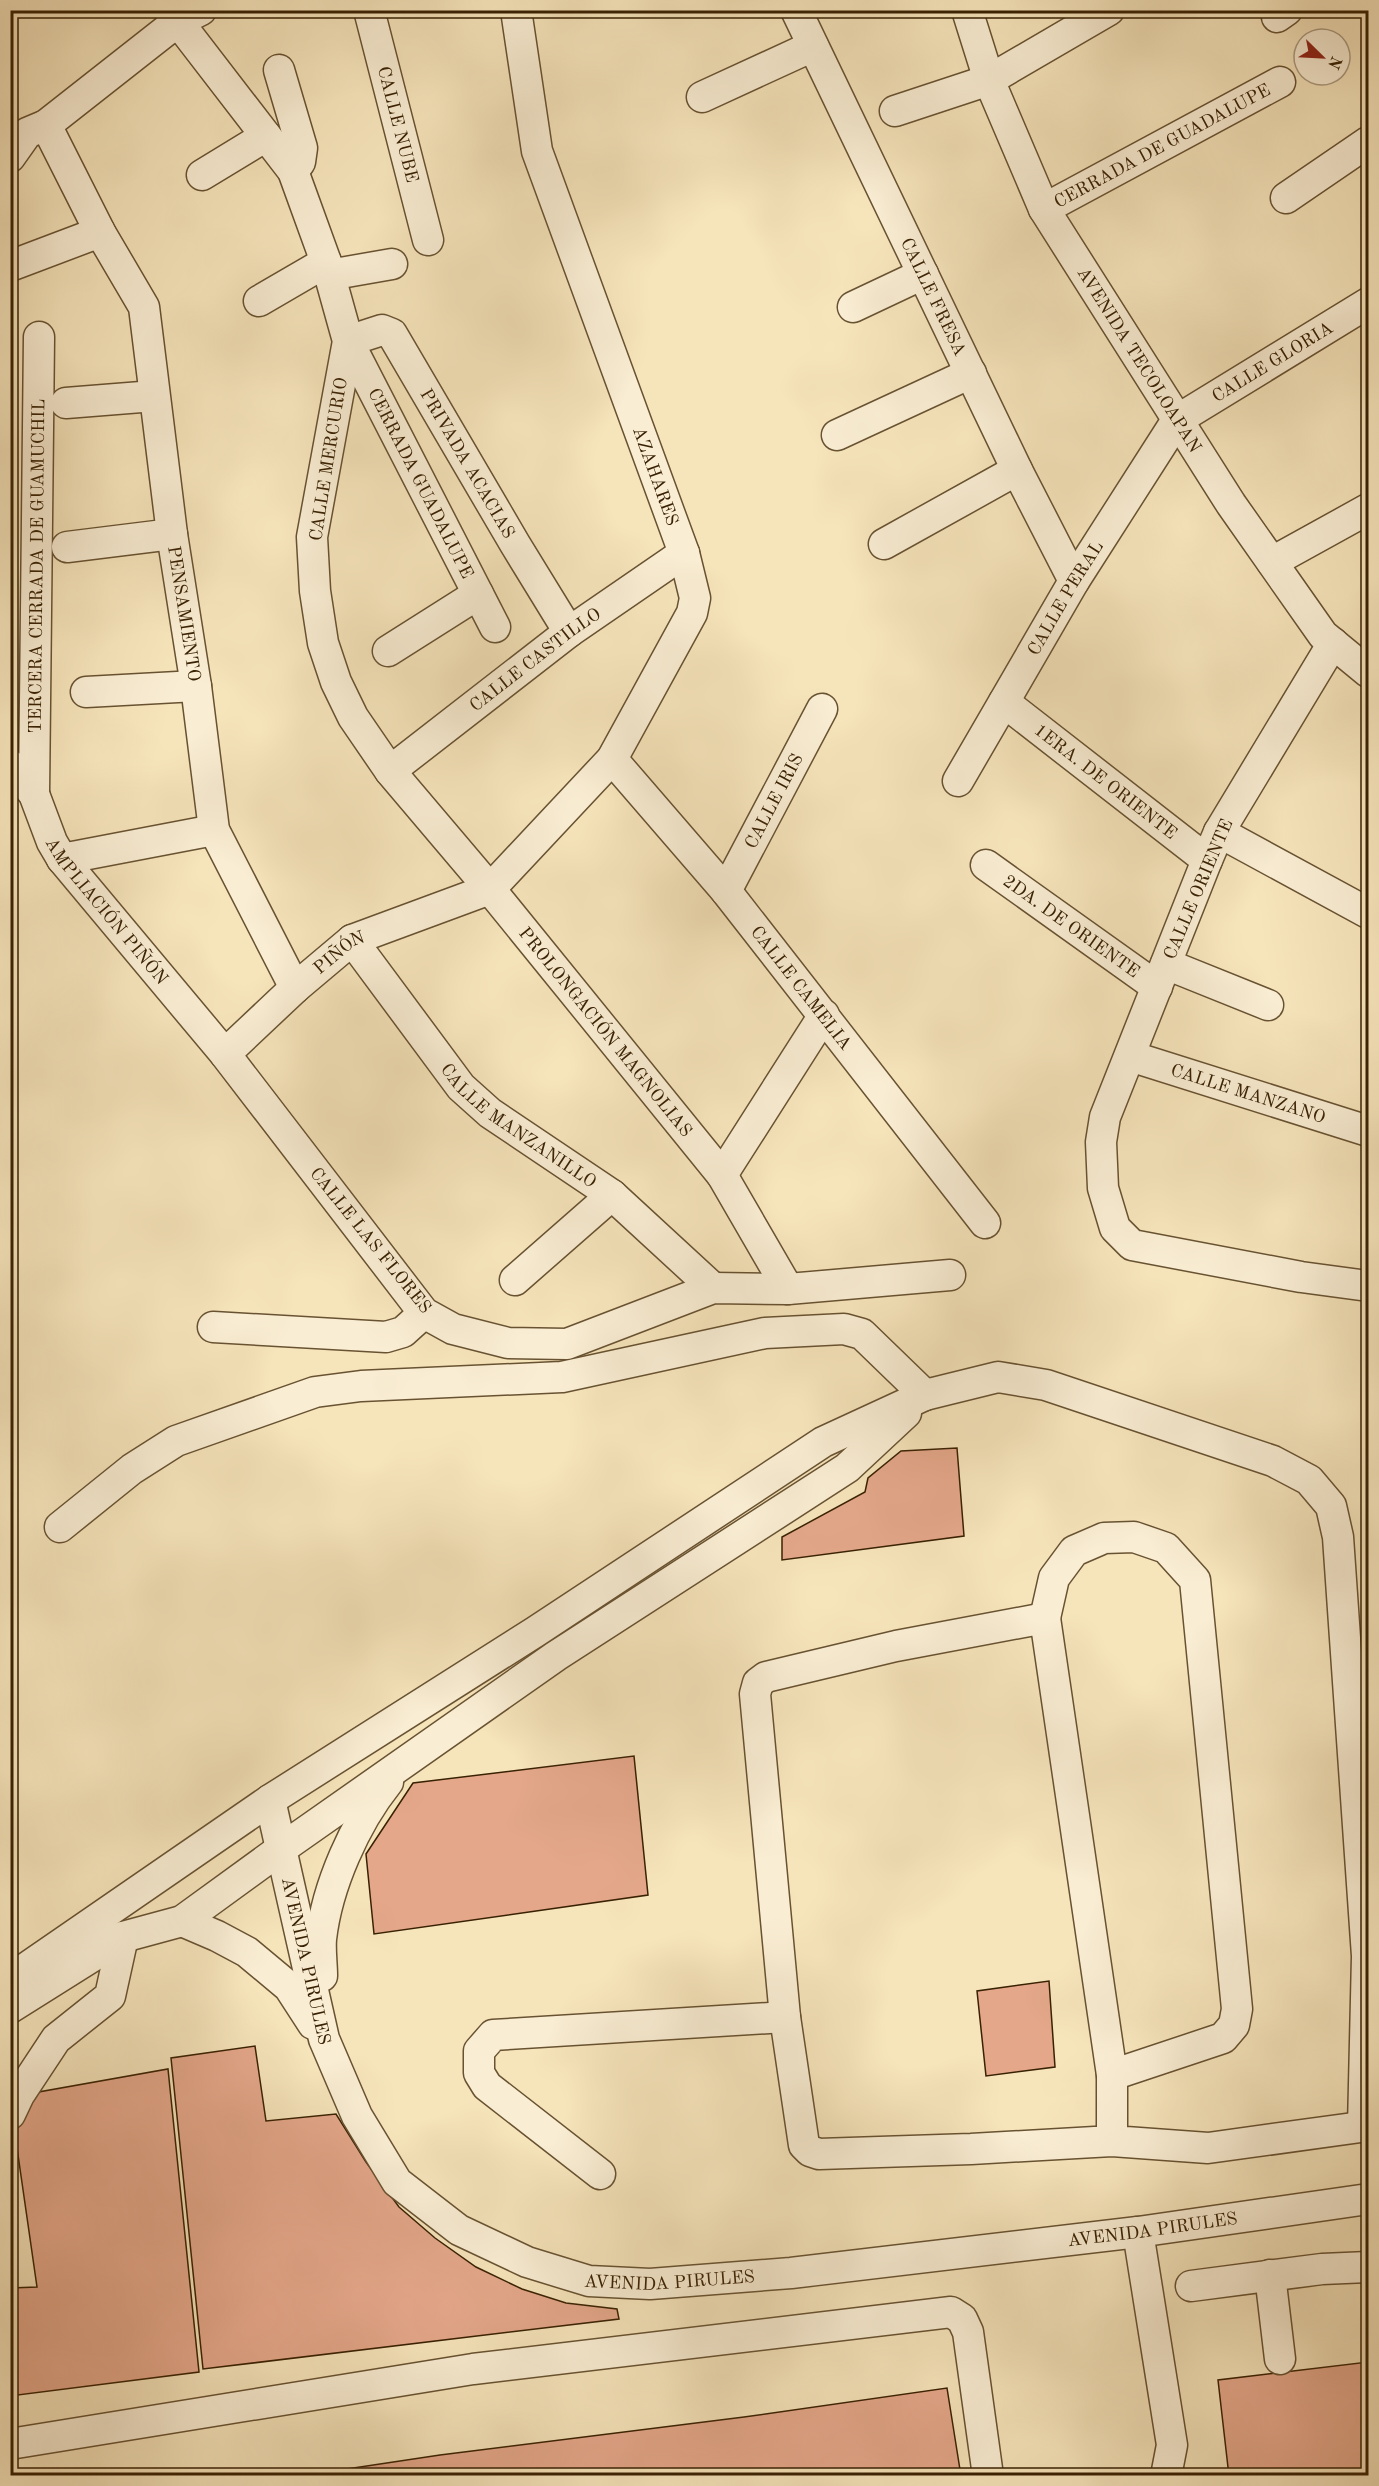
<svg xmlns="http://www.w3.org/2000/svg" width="1379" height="2486" font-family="'Old Standard TT',serif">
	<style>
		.building { fill: #e4a78a; stroke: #392103; stroke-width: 1.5 }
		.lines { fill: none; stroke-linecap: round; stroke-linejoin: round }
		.minor-casing { stroke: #685231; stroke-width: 33 }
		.minor { stroke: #f9edd3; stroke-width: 30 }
		.labels { text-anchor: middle; stroke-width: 4.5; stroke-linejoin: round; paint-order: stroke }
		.street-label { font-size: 18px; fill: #392103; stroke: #f9edd3 }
	</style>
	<rect width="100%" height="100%" fill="#f6e4bb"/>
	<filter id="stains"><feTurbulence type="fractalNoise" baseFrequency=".00333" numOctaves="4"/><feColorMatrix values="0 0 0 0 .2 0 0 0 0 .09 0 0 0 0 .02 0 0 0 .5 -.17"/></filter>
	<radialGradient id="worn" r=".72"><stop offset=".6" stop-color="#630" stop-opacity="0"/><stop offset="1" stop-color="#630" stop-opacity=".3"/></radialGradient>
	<g class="building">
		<path d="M 957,1448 L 964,1536 L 782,1560 L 782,1537 L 865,1492 L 868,1478 L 901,1451 Z"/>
		<path d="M 634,1756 L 648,1895 L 374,1934 L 366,1854 L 413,1783 Z"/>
		<path d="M 1049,1981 L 1055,2067 L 986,2076 L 977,1991 Z"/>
		<path d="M 255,2046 L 266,2121 L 336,2114 L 366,2162 L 399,2207 L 435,2238 L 476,2267 L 522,2289 L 566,2303 L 617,2309 L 619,2319 L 203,2369 L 171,2058 Z"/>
		<path d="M 168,2069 L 199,2372 L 10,2396 L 10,2288 L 37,2287 L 15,2134 L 33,2093 Z"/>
		<path d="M 1368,2362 L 1368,2476 L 1229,2476 L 1218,2380 Z"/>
		<path d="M 947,2388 L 961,2476 L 300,2476 L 440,2455 L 744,2417 Z"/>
	</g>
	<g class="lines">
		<defs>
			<g id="minor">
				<path id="s1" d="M 169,10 L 293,171 L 326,262 L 348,341 L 312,537 L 315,591 L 323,643 L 336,682 L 353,717 L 390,771 L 490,889 L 722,1175 L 788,1289"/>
				<path id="s2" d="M 369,10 L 428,240"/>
				<path id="s3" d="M 796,10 L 1017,470 L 1074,581"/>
				<path id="s4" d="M 967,10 L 989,80 L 1044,209 L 1231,504 L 1323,635 L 1368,672"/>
				<path d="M 1277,17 L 1287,10"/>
				<path d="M 279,70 L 302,148 L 300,162 L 293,171"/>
				<path d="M 702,97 L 813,46"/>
				<path d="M 895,111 L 989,80 L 1109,10"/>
				<path id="s5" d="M 46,125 L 100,232 L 144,307 L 172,534 L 196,686 L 214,830 L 295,988"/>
				<path d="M 10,157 L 27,133 L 46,125 L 177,22 L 201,10"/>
				<path d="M 202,175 L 266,136"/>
				<path d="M 1286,198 L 1368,142"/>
				<path id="s6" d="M 1044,209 L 1280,82"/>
				<path d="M 10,266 L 100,232"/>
				<path d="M 329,275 L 392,264"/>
				<path d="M 259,301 L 326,262"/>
				<path d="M 853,307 L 923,274"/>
				<path d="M 66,403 L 154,396"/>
				<path d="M 837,435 L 971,373"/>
				<path d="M 884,544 L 1017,470"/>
				<path d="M 67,547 L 172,534"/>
				<path d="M 1272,562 L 1368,509"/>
				<path id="s7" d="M 495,627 L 348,341 L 382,330 L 392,334 L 515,544 L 569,632"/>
				<path d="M 1333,643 L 1219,832 L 1207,860 L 1105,1117 L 1101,1142 L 1103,1188 L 1115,1228 L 1132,1245 L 1301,1277 L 1368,1286"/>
				<path d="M 388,651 L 478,594"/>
				<path d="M 86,692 L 196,686"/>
				<path id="s8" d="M 1004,702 L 1207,860"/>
				<path id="s9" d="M 612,759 L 726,891 L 985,1223"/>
				<path id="s10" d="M 10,765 L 34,794 L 52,842 L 62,859 L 225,1054 L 295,988 L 352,940 L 490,889 L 612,759 L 692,613 L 695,598 L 684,553 L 537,151 L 516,10"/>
				<path id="s11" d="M 390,771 L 569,632 L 684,553"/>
				<path id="s12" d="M 958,781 L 1074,581 L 1177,420 L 1368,303"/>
				<path id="s13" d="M 34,794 L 39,337"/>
				<path d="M 1219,832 L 1368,913"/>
				<path d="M 62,859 L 214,830"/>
				<path id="s14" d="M 986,865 L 1157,987"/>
				<path id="s15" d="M 726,891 L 822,709"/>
				<path id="s16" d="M 352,940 L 461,1087 L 490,1113 L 612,1195 L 713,1288"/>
				<path d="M 1166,964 L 1268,1005"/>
				<path d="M 225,1054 L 424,1313 L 453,1329 L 508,1343 L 567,1344 L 713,1288 L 788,1289 L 950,1275"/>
				<path id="s17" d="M 1130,1056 L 1368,1131"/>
				<path d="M 722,1175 L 824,1015"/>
				<path d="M 515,1280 L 612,1195"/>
				<path d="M 213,1327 L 386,1337 L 403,1332 L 424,1313"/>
				<path d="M 60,1527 L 132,1469 L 176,1441 L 315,1392 L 361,1386 L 562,1377 L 765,1333 L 844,1329 L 862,1334 L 925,1395"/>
				<path d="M 1045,1618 L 1054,1578 L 1074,1551 L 1104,1538 L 1134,1537 L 1166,1548 L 1195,1580 L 1237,2009 L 1234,2025 L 1223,2038 L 1112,2075"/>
				<path id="s18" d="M 270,1800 L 324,2039 L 357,2116 L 397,2182 L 459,2230 L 527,2262 L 589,2281 L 650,2284 L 791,2273 L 1138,2232 L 1368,2199"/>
				<path d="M 182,1921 L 217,1936 L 247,1952 L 289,1987 L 313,2024"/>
				<path d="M 322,1976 C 322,1964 320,1951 321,1939 C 327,1886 355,1823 388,1782"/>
				<path d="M 10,1979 L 270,1800 L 535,1632 L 823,1442 L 925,1395 L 998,1377 L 1046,1385 L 1273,1461 L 1309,1480 L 1331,1506 L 1338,1537 L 1367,1956 L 1363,2127"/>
				<path d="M 10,2008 L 123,1937 L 182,1921 L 281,1849 L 556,1656 L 847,1468 L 906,1413"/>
				<path d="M 10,2114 L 19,2095 L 56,2039 L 110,1996 L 123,1937"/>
				<path d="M 1112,2141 L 1112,2075 L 1045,1618 L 896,1646 L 766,1677 L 758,1683 L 755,1694 L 785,2017 L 804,2145 L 810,2151 L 819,2154 L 971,2149 L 1112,2141 L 1208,2148 L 1368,2126"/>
				<path d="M 600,2174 L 487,2086 L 479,2073 L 479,2051 L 493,2035 L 785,2017"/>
				<path d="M 1138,2232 L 1172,2445 L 1166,2476"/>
				<path d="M 1270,2275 L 1280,2359"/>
				<path d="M 1191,2286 L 1322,2269 L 1368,2267"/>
				<path d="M 10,2444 L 473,2369 L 951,2312 L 962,2319 L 968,2332 L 988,2476"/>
			</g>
		</defs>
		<use href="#minor" class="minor-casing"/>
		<use href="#minor" class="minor"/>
	</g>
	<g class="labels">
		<g class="street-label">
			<text dy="6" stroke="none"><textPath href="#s2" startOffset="118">CALLE NUBE</textPath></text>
			<text dy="6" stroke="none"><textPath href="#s6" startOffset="134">CERRADA DE GUADALUPE</textPath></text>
			<text dy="6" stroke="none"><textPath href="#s3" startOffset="318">CALLE FRESA</textPath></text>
			<text dy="6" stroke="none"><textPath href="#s4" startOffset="392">AVENIDA TECOLOAPAN</textPath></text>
			<text dy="6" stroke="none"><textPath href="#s12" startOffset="534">CALLE GLORIA</textPath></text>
			<text transform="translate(328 459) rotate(-81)" y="6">CALLE MERCURIO</text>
			<text dy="6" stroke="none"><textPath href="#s7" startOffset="518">PRIVADA ACACIAS</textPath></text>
			<text transform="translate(656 476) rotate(70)" y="6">AZAHARES</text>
			<text transform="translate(421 483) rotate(63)" y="6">CERRADA GUADALUPE</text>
			<text dy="6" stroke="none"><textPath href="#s13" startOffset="228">TERCERA CERRADA DE GUAMUCHIL</textPath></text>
			<text dy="6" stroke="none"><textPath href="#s12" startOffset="212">CALLE PERAL</textPath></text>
			<text dy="6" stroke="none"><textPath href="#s5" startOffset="516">PENSAMIENTO</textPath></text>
			<text dy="6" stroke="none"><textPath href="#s11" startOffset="183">CALLE CASTILLO</textPath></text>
			<text dy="6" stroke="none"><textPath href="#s8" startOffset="129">1ERA. DE ORIENTE</textPath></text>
			<text dy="6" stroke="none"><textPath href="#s15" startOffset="102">CALLE IRIS</textPath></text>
			<text transform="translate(1198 889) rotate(-67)" y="6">CALLE ORIENTE</text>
			<text dy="6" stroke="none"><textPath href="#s10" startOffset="177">AMPLIACIÓN PIÑÓN</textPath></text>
			<text dy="6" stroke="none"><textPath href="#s14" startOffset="105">2DA. DE ORIENTE</textPath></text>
			<text dy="6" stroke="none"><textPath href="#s10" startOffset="516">PIÑÓN</textPath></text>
			<text dy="6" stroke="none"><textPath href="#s9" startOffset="297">CALLE CAMELIA</textPath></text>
			<text dy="6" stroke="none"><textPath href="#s1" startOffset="1172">PROLONGACIÓN MAGNOLIAS</textPath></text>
			<text dy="6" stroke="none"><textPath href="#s17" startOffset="124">CALLE MANZANO</textPath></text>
			<text dy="6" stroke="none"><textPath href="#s16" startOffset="252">CALLE MANZANILLO</textPath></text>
			<text transform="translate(371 1240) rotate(51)" y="6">CALLE LAS FLORES</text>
			<text dy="6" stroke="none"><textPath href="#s18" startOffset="165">AVENIDA PIRULES</textPath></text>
			<text dy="6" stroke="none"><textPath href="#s18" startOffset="1191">AVENIDA PIRULES</textPath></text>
			<text dy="6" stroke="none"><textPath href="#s18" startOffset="705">AVENIDA PIRULES</textPath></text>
		</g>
	</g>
	<rect width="1379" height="2486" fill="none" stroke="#f6e4bb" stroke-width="36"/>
	<rect x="12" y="12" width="1355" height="2462" fill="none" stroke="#392103" stroke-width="3"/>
	<rect x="18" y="18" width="1343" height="2450" fill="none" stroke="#392103" stroke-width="1.5"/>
	<g transform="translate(1322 57) rotate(114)"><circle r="28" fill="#f9edd3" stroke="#ac9b80" stroke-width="1.5"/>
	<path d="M0-4.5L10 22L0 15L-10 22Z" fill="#8f2418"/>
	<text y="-9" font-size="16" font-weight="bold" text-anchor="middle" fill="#392103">N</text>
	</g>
	<rect width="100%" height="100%" filter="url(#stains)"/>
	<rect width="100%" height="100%" fill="url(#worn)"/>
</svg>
